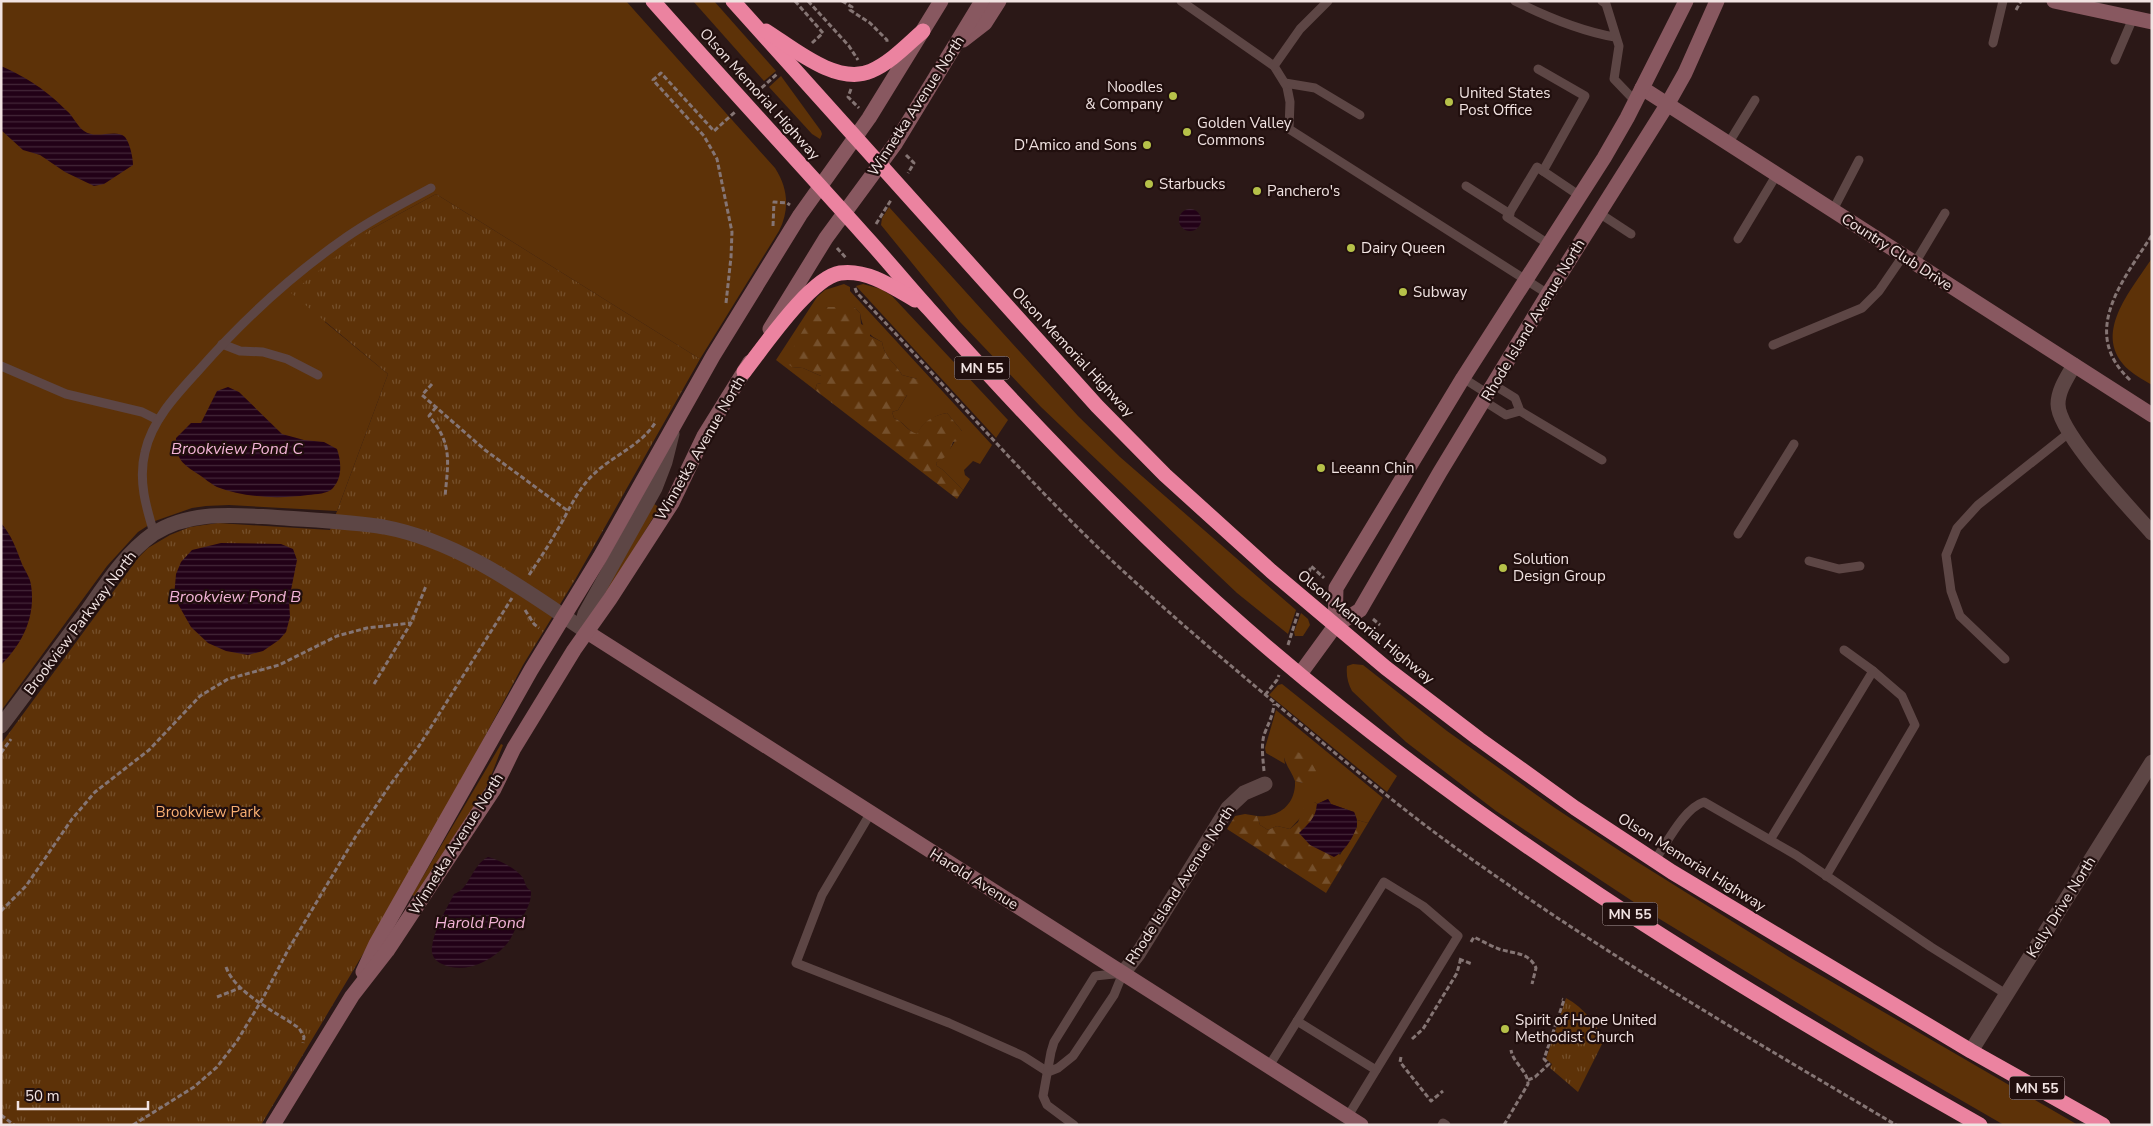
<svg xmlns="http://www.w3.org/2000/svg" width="2153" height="1126" font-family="'Nunito Sans',sans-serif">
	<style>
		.grass { fill: #5d3208 }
		.forest { fill: url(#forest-firs) }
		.park { fill: url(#park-tufts) }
		.water { fill: url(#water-rules) }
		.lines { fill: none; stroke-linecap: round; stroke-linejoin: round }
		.path { stroke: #857574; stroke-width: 3; stroke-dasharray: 5 2.5; stroke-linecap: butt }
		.lane { stroke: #5d4645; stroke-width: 9 }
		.street { stroke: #5d4645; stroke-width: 15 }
		.secondary { stroke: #885860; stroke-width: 15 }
		.highway { stroke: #eb83a0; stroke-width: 15 }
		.poi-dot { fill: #b6c149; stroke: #210f0e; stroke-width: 2 }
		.labels { text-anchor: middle; stroke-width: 4.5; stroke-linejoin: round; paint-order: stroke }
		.shield { fill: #210f0e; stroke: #b3a3a2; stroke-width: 1 }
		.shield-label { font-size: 14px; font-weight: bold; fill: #f1e3e2 }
		.poi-label { font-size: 15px; fill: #f1e3e2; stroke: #210f0e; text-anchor: start }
		.street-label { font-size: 15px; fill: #f1e3e2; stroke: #210f0e }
		.park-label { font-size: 15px; fill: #f9af73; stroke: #210f0e }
		.water-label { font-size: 16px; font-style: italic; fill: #f3b4d7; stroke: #210f0e }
	</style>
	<defs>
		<pattern id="forest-firs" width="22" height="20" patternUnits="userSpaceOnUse" patternTransform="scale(1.25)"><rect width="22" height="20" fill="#5d3208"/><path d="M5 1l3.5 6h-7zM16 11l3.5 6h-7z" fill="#75502c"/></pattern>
		<pattern id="park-tufts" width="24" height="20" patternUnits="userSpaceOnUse" patternTransform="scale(1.25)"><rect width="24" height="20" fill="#5d3208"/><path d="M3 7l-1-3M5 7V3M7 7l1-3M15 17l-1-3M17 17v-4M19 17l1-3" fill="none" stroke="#75502c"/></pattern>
		<pattern id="water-rules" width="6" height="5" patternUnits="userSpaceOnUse" patternTransform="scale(1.25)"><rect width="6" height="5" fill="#220117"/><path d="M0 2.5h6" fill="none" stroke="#432638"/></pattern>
	</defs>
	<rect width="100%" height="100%" fill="#2b1817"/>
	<g class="grass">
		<path d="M 1,1 L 626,1 L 775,168 C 788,188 790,209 779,231 L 700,359 L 436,194 L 368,231 L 325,322 L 388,374 L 337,511 L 229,505 L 206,506 L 192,508 L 155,521 L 138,532 L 107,566 L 1,711 Z"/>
		<path d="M 693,1 L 714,1 L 776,71 L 764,81 Z"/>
		<path d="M 781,76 L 821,131 L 822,134 L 820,139 L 812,134 L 769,87 Z"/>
		<path d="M 889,207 L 1078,416 L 1120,457 L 1296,610 L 1288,634 L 1237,593 L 1041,407 L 960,322 L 881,225 L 882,218 Z"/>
		<path d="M 2152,258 L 2152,385 C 2144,380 2136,376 2129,370 C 2090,335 2131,291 2152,258 Z"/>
		<path d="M 844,284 L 850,287 L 850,291 L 992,445 L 980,464 L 973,461 L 964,470 L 965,475 L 970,479 L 963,490 L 943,470 L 937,466 L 936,463 C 950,453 952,444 962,431 L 947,413 C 935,415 922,422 917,435 C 907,430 904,422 894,418 L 892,412 L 898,410 L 917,379 L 902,375 C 894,361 885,359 882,342 C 868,335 862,328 860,313 L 854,307 L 827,307 C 807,329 795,336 792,367 L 803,368 L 821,376 L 821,383 L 817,384 L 815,390 L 776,360 L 817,297 L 825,290 Z"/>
		<path d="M 863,284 L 881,289 L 892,296 L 1008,420 L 996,438 L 856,286 Z"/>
		<path d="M 654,504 L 659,507 L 656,513 L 607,593 L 604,591 Z"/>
		<path d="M 1301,613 L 1308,619 L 1310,625 L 1303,636 L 1295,636 L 1294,632 Z"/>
		<path d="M 1353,664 L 1363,665 L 1447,731 L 1555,808 L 1623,853 L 1789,957 L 2078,1125 L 2004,1125 L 1883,1055 L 1658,918 L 1496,811 L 1406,742 L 1352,691 C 1348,683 1346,676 1347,666 Z"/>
		<path d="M 1282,684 L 1397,776 L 1387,792 L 1269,695 L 1278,685 Z"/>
		<path d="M 1276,710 L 1383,798 L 1368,823 L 1357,820 L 1354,812 L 1331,804 L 1328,799 L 1317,804 L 1315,802 L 1290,829 L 1277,826 L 1268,830 L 1260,825 L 1257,816 C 1279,818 1296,804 1295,781 L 1303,783 L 1284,757 L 1285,764 L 1266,753 L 1265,748 Z"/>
		<path d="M 501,744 L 503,745 L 487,786 L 476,805 L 416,897 L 412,895 Z"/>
	</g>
	<g class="forest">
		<path d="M 827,307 L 854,307 L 860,313 L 861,324 L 870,328 L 870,336 L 882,342 C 885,359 894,361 902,375 L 917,379 L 921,384 L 915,397 L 907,395 L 898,410 L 892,412 L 894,418 C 904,422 907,431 917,434 C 922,422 934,415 947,413 L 962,431 L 963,440 L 953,442 L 948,455 L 936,463 L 937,466 L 943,470 L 963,490 L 957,499 L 815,390 L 817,384 L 821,383 L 821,376 L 803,368 L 792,367 L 785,362 L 786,354 C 797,347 798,337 805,327 C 810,319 819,313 827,307 Z"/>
		<path d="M 1294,751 C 1306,754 1311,761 1316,771 L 1312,780 L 1303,783 L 1295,781 C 1292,772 1286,766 1284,757 Z"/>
		<path d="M 1315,802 L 1317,804 L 1316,813 L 1310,823 L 1340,855 L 1357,827 L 1357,820 L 1368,823 L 1326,893 L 1227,829 L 1235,816 L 1245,814 L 1257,816 L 1260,825 L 1268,830 L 1277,826 L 1290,829 L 1298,822 L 1303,809 Z"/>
	</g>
	<g class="park">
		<path d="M 436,194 L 700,359 L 576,578 L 523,665 L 451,800 L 363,954 L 261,1125 L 1,1125 L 1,744 L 138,558 L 148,548 L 170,535 L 190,527 L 218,523 L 330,530 L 388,374 L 291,293 L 368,231 Z"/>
		<path d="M 1566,998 C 1583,1007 1596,1024 1604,1040 L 1578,1092 L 1550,1068 L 1552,1064 L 1546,1059 Z"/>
	</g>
	<g class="water">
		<path d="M 1,66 C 28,78 46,90 67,111 C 73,116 77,126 84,131 C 96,140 116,128 125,137 C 130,143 133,158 133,165 L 104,184 L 94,186 L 65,172 L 40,155 L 23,150 L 1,130 Z"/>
		<circle cx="1190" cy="220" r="11"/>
		<path d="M 228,387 L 239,392 L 282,434 L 304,440 L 324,442 L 337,449 C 341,461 343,477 333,488 C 328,494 316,494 308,495 C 279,499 245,498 217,487 C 211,484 204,478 198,474 C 182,464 175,458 176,438 L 191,423 L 201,423 L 217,391 Z"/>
		<path d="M 1,523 C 12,536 16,548 22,564 C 25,571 30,577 31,585 C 36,616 23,643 1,665 Z"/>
		<path d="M 221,543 L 281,544 L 293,549 L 297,560 L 289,600 L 290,617 L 286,632 L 279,640 L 263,651 L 248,655 L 226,651 L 208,643 L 191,627 L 174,597 L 176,574 L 181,562 L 192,550 Z"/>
		<path d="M 1328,799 L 1331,804 L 1354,812 C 1356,816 1357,820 1357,824 C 1356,834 1344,853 1334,857 L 1310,845 L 1299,833 C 1308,824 1316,818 1317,804 Z"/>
		<path d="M 488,857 C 499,860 516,868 523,878 C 526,884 525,887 531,891 C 532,904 523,916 517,926 C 513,933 511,940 505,946 C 489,963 462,975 440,963 C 434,960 431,954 432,947 C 434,929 446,910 454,894 C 470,889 471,866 488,857 Z"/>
	</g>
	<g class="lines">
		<g class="path">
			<path d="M 795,1 L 823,33 L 812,43"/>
			<path d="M 808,1 L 849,46 L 858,60"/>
			<path d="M 842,1 L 852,7 L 850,10 L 870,23 L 887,40 L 887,42"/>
			<path d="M 2016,10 L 2021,1"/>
			<path d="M 851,89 L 848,97 L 859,108"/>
			<path d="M 756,93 L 777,74"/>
			<path d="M 906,155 L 914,163 L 908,173"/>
			<path d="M 876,224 L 891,200"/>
			<path d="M 773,226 L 774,202 L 787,203 L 790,205"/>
			<path d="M 837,248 L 846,258"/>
			<path d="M 855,288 L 857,293 C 941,380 1019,473 1107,556 C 1171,616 1238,672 1305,728 C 1362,776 1419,823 1480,865 C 1613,959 1756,1042 1896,1125"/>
			<path d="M 726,303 L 731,257 L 732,232 L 717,159 L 704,136 L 653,80 L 661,73 L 714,131 L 735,112"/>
			<path d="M 2130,380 C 2079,332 2123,281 2152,235"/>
			<path d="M 432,384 L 422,395 L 485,450 L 568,511"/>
			<path d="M 436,407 L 429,416 C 453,444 448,462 445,497"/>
			<path d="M 529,575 C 539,560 549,545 558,529 C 568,512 575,495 588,480 C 608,457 639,448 655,423"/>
			<path d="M 1307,580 L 1311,566 L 1324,578"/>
			<path d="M 525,610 L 534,624 L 539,628"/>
			<path d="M 1373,619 L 1380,625"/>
			<path d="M 1288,645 L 1298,613"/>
			<path d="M 374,684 L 411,623 L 426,586"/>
			<path d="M 1265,695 L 1277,680 L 1279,675"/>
			<path d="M 1,753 L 11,739"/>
			<path d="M 1264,771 C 1263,759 1261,746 1264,735 C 1268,724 1273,716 1274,704"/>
			<path d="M 1,911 L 26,886 L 72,819 L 95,792 L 149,750 L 200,696 L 228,679 L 279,665 L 337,636 L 367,628 L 411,623"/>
			<path d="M 1471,942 L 1474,937 C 1482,941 1491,946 1499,949 C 1514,954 1529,952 1536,968 L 1532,984"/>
			<path d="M 1459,959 L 1472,964"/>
			<path d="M 226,967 C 235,993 276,1012 299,1028 L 304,1037 L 303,1043"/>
			<path d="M 217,997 L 240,988"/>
			<path d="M 1412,1039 L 1423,1029 L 1457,973 L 1461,958"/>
			<path d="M 1401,1057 L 1400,1062 L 1431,1101 L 1443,1091"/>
			<path d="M 1528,1080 L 1535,1077 L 1549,1064 L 1544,1059 L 1564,1000 L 1562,999"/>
			<path d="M 1,1115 L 14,1125"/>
			<path d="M 133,1125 L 194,1087 L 217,1067 L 237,1041 L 263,998 L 288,950 L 356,836 L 390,785 L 419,746 L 512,598"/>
			<path d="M 1504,1125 L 1528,1084 C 1528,1071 1513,1063 1511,1050"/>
		</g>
		<g class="lane">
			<path d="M 1181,1 L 1274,66 L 1287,87 L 1290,102 L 1289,129 L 1548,294"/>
			<path d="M 1515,1 C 1547,17 1580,31 1615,37"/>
			<path d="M 1602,1 L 1606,4 L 1619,46 L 1614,79 L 1636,102"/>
			<path d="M 1993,43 L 2003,1"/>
			<path d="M 2115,60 L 2133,18"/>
			<path d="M 1274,66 L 1300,29 L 1328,1"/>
			<path d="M 1538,69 L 1585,96 L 1543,171"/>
			<path d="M 1285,83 L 1315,88 L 1360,115"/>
			<path d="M 1728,144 L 1755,100"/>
			<path d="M 1466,186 L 1510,214"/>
			<path d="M 1833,210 L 1859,160"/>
			<path d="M 1599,213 L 1631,234"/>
			<path d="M 1738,239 L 1777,174"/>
			<path d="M 1550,245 L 1507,217 L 1537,167 L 1580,196"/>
			<path d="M 1915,263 L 1945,213"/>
			<path d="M 222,344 L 240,351 L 263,352 L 287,359 L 318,375"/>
			<path d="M 1773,345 L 1862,308 L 1879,291 L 1903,256"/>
			<path d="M 1,366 L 66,394 L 142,412 L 158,420"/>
			<path d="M 1463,378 L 1488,394"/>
			<path d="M 1494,385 L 1515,398 L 1520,411 L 1602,460"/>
			<path d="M 1484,401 L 1506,415 L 1520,411"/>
			<path d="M 154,533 C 146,507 138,480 145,452 C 152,420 177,394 199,370 C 243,320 293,274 348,236 C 374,218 403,203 431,188"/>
			<path d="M 1738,534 L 1794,444"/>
			<path d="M 1809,561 L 1839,569 L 1860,566"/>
			<path d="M 2005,659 L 1960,616 L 1951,591 L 1946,555 L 1957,528 L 1978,505 L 2070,432"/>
			<path d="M 870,814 L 822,895 L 796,963 L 949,1023 L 1023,1056 L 1048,1072"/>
			<path d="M 1770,840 L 1873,671"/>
			<path d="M 1655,860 C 1667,843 1684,808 1704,802 L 1796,855 L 1931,947 L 2006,994"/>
			<path d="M 1826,876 L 1915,725 L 1902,696 L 1873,671 L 1844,650"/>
			<path d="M 1297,1021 L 1376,1070"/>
			<path d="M 1269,1066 L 1384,882 L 1423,906 L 1458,936 L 1348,1116"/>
			<path d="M 1048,1072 L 1058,1068 L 1073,1056 L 1114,995 L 1123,973 L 1095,976 L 1054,1042 L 1051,1052 L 1043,1096 L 1047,1105 L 1074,1125"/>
			<path d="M 1442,1125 L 1443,1123 L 1446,1125"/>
		</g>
		<g class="street">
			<path d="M 2074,365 C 2068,376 2058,390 2058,404 C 2058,433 2131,509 2152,533"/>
			<path d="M 587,632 L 582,624 L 585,614 L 655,488 L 665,462 L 672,434"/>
			<path d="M 1,726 C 30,688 58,649 87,611 C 106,584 126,553 153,534 C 189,511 230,515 271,517 C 308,520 346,521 384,527 C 459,541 525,590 587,632"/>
			<path d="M 1123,973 L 1138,954 L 1228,808 L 1244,793 L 1265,784"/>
			<path d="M 1971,1051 L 2152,762"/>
		</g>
		<g class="secondary">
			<path d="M 2054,1 L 2152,22"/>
			<path d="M 963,40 L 985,23 L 999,1"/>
			<path d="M 1642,88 L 2152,415"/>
			<path d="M 770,329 L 826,238 L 895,144 L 982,1"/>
			<path d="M 1335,626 L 1336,588 L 1463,378 L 1604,158 L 1627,118 L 1686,1"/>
			<path d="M 587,632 L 1361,1125"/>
			<path d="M 1300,674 L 1335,626 L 1360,610 L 1440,472 L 1548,294 L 1667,105 L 1685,73 L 1717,1"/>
			<path d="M 363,972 L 376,944 L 531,670 L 600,557 L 713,356 L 800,215 L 869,118 L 941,1"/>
			<path d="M 273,1125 L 352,996 L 387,951 L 494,789 L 514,748 L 574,650 L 610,599 L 672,503 L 704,436 L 750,362"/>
		</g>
		<g class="highway">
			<path d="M 653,1 C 723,80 795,158 865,236 C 887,260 907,285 929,309 C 1029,421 1132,529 1245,628 C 1468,823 1723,980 1980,1125"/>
			<path d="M 733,1 L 1097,406 L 1165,475 L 1271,571 L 1386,668 L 1479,739 L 1575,808 L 1672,872 L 1971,1051 L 2103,1125"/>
			<path d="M 766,31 C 793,48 837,86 871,71 C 890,63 907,45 923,31"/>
			<path d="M 744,372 C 763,348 810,278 840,273 C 867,269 893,287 915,300"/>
		</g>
	</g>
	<g class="poi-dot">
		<circle cx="1173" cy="96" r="5"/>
		<circle cx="1449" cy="102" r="5"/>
		<circle cx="1187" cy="132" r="5"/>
		<circle cx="1147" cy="145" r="5"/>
		<circle cx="1149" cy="184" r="5"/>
		<circle cx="1257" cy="191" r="5"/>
		<circle cx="1351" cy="248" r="5"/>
		<circle cx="1403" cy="292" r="5"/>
		<circle cx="1321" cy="468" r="5"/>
		<circle cx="1503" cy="568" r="5"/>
		<circle cx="1505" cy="1029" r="5"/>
	</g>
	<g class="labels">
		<g class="shield">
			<rect x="954.5" y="356.5" width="55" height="23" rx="4"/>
			<rect x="1602.5" y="902.5" width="55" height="23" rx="4"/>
			<rect x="2009.5" y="1076.5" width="55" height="23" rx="4"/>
		</g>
		<g class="shield-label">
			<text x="982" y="373">MN 55</text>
			<text x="1630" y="919">MN 55</text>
			<text x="2037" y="1093">MN 55</text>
		</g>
		<g class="poi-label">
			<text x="1163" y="92" text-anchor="end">Noodles<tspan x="1163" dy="17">&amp; Company</tspan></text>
			<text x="1459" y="98">United States<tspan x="1459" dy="17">Post Office</tspan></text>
			<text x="1197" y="128">Golden Valley<tspan x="1197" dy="17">Commons</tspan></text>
			<text x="1137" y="150" text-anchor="end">D'Amico and Sons</text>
			<text x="1159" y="189">Starbucks</text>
			<text x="1267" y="196">Panchero's</text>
			<text x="1361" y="253">Dairy Queen</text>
			<text x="1413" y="297">Subway</text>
			<text x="1331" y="473">Leeann Chin</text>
			<text x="1513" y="564">Solution<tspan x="1513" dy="17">Design Group</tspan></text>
			<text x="1515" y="1025">Spirit of Hope United<tspan x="1515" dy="17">Methodist Church</tspan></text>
		</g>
		<g class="street-label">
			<text transform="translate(760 94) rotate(48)" y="5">Olson Memorial Highway</text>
			<text transform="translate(916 106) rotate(-57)" y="5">Winnetka Avenue North</text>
			<text transform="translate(1897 252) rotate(33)" y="5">Country Club Drive</text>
			<text transform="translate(1533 320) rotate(-59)" y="5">Rhode Island Avenue North</text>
			<text transform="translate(1073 352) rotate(47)" y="5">Olson Memorial Highway</text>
			<text transform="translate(700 448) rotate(-60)" y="5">Winnetka Avenue North</text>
			<text transform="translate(80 623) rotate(-53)" y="5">Brookview Parkway North</text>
			<text transform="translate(1366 627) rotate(39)" y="5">Olson Memorial Highway</text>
			<text transform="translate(456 844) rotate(-58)" y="5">Winnetka Avenue North</text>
			<text transform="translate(1692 862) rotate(32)" y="5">Olson Memorial Highway</text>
			<text transform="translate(974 879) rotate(32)" y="5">Harold Avenue</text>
			<text transform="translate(1180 885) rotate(-57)" y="5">Rhode Island Avenue North</text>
			<text transform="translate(2061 907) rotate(-58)" y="5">Kelly Drive North</text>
		</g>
		<g class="park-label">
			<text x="208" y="817">Brookview Park</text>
		</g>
		<g class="water-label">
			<text x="237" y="454">Brookview Pond C</text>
			<text x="235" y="602">Brookview Pond B</text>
			<text x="480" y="928">Harold Pond</text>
		</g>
	</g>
	<rect width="2153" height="1126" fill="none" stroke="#f1e3e2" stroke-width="5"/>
	<path d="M18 1101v8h130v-8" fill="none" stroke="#f1e3e2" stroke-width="2.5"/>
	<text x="25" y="1101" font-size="15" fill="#f1e3e2" stroke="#210f0e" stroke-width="4" paint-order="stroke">50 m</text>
</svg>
